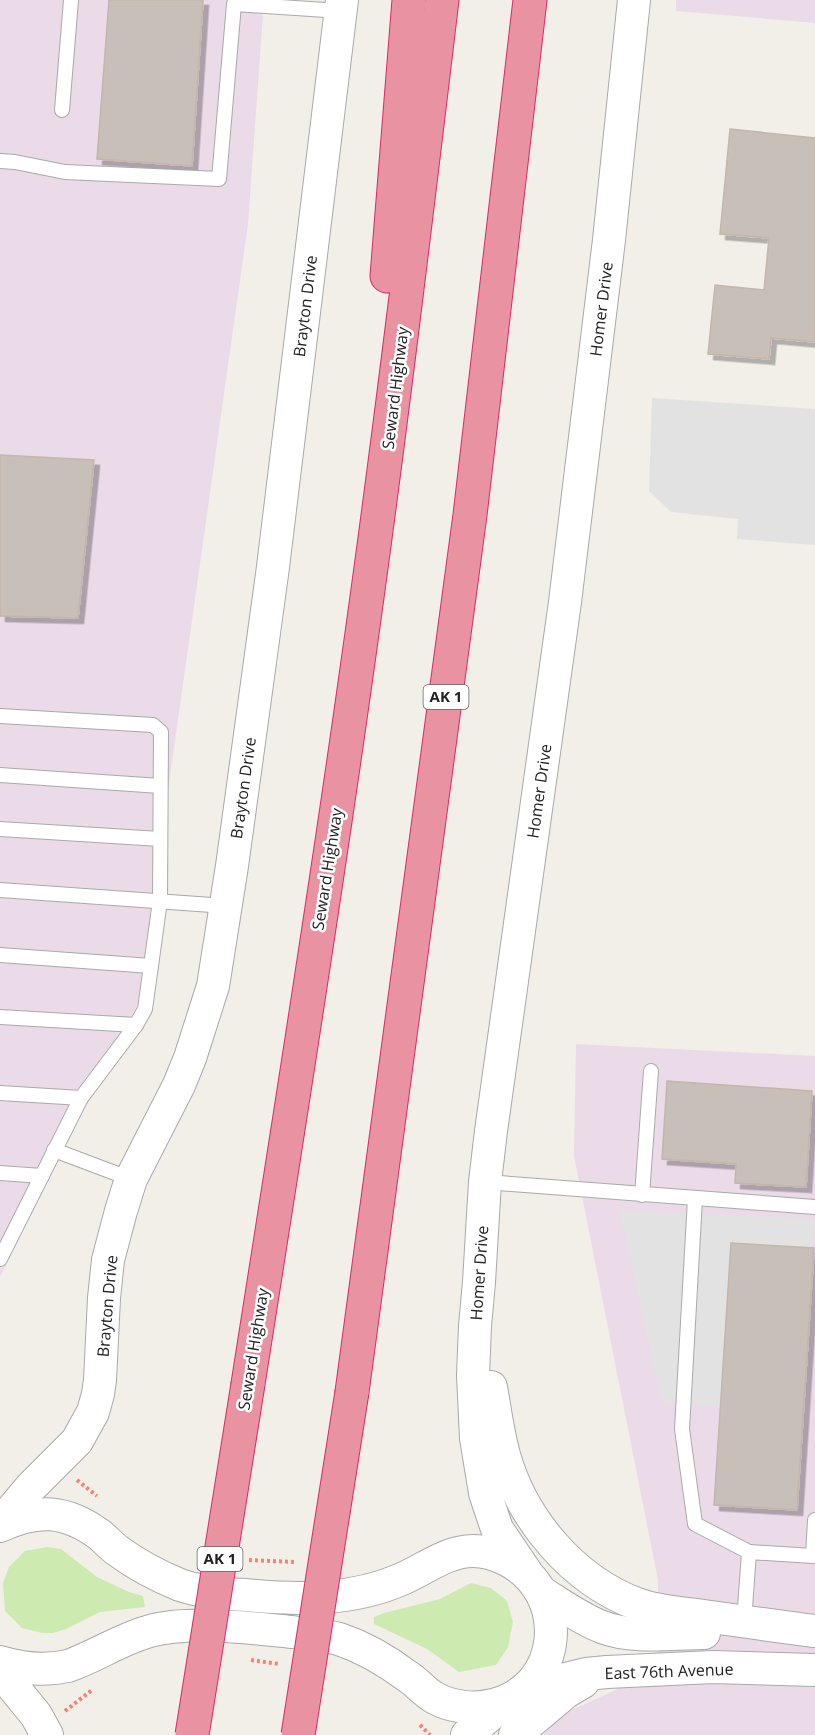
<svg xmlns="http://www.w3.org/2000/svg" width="815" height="1735" font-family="'Open Sans',sans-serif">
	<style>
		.industrial { fill: #ebdbe8 }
		.grass { fill: #cdebb0 }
		.parking { fill: #e2e2e2 }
		.building { fill: #c7bfb8; stroke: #c4b6ab; stroke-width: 1.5; filter: url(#shadow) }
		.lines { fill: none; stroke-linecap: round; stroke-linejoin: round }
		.service-casing { stroke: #a9a9a9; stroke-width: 16 }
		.tertiary-casing { stroke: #a9a9a9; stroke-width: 34 }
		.motorway-casing { stroke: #dc2a67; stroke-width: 35 }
		.path { stroke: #fa8072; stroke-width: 4; stroke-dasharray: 3 3; stroke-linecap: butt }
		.service { stroke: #fff; stroke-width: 14 }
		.tertiary { stroke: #fff; stroke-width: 32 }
		.motorway { stroke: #e892a2; stroke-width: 33 }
		.motorway-bridge-casing { stroke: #dc2a67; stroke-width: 35; stroke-linecap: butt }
		.motorway-bridge { stroke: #e892a2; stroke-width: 33 }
		.labels { text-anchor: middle; stroke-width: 5; stroke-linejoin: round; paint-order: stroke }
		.shield { fill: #fff; stroke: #646464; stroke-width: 1.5 }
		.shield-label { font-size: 15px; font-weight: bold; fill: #222 }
		.street-label { font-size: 16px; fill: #222; stroke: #fff }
	</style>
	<defs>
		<filter id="shadow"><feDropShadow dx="5.5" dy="5.5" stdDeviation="0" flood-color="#0004"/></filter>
	</defs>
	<rect width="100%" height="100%" fill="#f2efe9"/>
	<g class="industrial">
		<path d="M 0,0 L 264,0 L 248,224 L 138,1003 L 0,1277 Z"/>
		<path d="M 676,0 L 815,0 L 815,23 L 676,11 Z"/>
		<path d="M 576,1044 L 815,1056 L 815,1735 L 543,1735 L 563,1714 L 657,1671 L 658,1580 L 574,1156 Z"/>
	</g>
	<g class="grass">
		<path d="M 47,1547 L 61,1549 L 97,1577 L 129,1592 L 143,1596 L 145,1607 L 100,1612 L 66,1629 L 53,1633 L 42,1633 L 22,1628 L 5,1611 L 3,1583 L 9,1567 L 25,1551 Z"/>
		<path d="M 471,1583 L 491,1588 L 507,1601 L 513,1622 L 508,1647 L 496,1665 L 459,1672 L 427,1649 L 374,1624 L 374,1617 L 384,1613 L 440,1599 Z"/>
	</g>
	<g class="parking">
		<path d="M 652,398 L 815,409 L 815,545 L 737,539 L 738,519 L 671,512 L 649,491 Z"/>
		<path d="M 620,1211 L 815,1219 L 814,1248 L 721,1406 L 662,1402 Z"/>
	</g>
	<g class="building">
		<path d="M 109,0 L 203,0 L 192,166 L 97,159 Z"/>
		<path d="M 730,129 L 815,138 L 815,342 L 771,338 L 769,359 L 708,354 L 715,285 L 764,290 L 769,238 L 720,234 Z"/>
		<path d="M 0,455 L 94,460 L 78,618 L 0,616 Z"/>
		<path d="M 667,1081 L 812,1091 L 806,1187 L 735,1183 L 736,1164 L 662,1159 Z"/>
		<path d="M 731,1243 L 814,1248 L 797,1510 L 714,1505 Z"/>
	</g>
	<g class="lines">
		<defs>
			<g id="service">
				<path d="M 62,110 L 71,0"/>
				<path d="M 0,161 L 15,162 L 65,172 L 219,179 L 234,4 L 341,11"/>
				<path d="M 0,716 L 153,725 L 161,732 L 160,901 L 145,1009 L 136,1025 L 81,1098 L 0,1259"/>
				<path d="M 0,775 L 160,786"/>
				<path d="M 0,829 L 160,839"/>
				<path d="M 0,890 L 226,906"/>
				<path d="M 0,955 L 151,966"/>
				<path d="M 0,1017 L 136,1025"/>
				<path d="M 0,1093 L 81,1098"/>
				<path d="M 54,1150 L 131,1179"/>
				<path d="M 0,1173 L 42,1176"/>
				<path d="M 485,1182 L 815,1207"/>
				<path d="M 642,1195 L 651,1071"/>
				<path d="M 695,1199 L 682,1429 L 695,1524 L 749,1552"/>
				<path d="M 744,1622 L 749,1552 L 813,1556 L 815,1520"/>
			</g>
			<g id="tertiary">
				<path d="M 491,1387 C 495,1410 498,1433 504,1455 C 522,1520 573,1580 637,1604 C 658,1612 681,1613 704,1616 C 740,1621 777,1626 813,1631"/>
				<path d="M 0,1524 L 31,1487 L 77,1441 L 93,1412 L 98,1394 L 100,1380 L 104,1298 L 108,1260 L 121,1211 L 131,1179 L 179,1085 L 190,1058 L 213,986 L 232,866 L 273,567 L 342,0"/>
				<path d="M 0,1526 C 38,1508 66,1510 100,1535 C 106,1540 111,1546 118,1551 C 137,1565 158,1576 180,1585 C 200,1592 224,1594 245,1595 C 298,1600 352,1601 402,1579 C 425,1569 447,1551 473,1551 C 486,1551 497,1555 507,1560 C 571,1593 564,1688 493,1705 C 475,1710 451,1707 435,1698 C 424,1692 417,1682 407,1676 C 387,1661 363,1647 339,1639 C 324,1635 307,1634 292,1632 C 252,1628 188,1620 150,1631 C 121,1639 96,1656 68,1666 C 45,1671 23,1669 0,1662"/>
				<path d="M 526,1572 L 497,1529 L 485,1493 L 476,1438 L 473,1375 L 475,1326 L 479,1282 L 485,1182 L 491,1131 L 565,602 L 609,240 L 634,0"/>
				<path d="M 541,1592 C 560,1604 581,1619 602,1627 C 633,1639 671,1633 704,1633"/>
				<path d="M 0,1671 L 36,1715 L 47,1735"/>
				<path d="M 525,1689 L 586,1674 L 607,1672 L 713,1667 L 815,1670"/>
				<path d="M 467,1735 L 505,1702"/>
				<path d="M 515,1735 L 566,1692 L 583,1682"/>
			</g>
			<g id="motorway">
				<path d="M 387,276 L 409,0"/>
				<path d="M 248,1384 C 285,1148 323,912 356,676 C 388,451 415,225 442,0"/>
				<path d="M 352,1392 L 470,515 L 530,0"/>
			</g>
		</defs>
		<use href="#service" class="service-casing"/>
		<use href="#tertiary" class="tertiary-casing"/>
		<use href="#motorway" class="motorway-casing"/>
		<g class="path">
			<path d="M 77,1480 L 97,1496"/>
			<path d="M 249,1560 L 295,1562"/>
			<path d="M 251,1660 L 279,1664"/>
			<path d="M 65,1711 L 92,1690"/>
			<path d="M 420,1725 L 430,1735"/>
		</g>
		<use href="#service" class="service"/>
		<use href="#tertiary" class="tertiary"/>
		<use href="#motorway" class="motorway"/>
		<defs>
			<g id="motorway-bridge">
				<path d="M 192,1735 L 248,1384"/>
				<path d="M 298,1735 L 352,1392"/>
			</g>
		</defs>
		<use href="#motorway-bridge" class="motorway-bridge-casing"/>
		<use href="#motorway-bridge" class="motorway-bridge"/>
	</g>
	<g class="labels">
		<g class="shield">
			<rect x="423.5" y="685" width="45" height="24" rx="4.5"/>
			<rect x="197.5" y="1547" width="45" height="24" rx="4.5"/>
		</g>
		<g class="shield-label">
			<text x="446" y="702">AK 1</text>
			<text x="220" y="1564">AK 1</text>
		</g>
		<g class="street-label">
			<text transform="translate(305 306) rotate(-83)" y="6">Brayton Drive</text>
			<text transform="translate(601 309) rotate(-83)" y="6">Homer Drive</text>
			<text transform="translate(395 388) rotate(-83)" y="6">Seward Highway</text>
			<text transform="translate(243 788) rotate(-82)" y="6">Brayton Drive</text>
			<text transform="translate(539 791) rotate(-82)" y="6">Homer Drive</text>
			<text transform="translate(327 869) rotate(-81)" y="6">Seward Highway</text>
			<text transform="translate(479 1273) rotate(-86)" y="6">Homer Drive</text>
			<text transform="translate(107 1306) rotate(-85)" y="6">Brayton Drive</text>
			<text transform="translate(253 1349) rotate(-81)" y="6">Seward Highway</text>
			<text transform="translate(669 1671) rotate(-2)" y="6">East 76th Avenue</text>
		</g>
	</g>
</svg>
